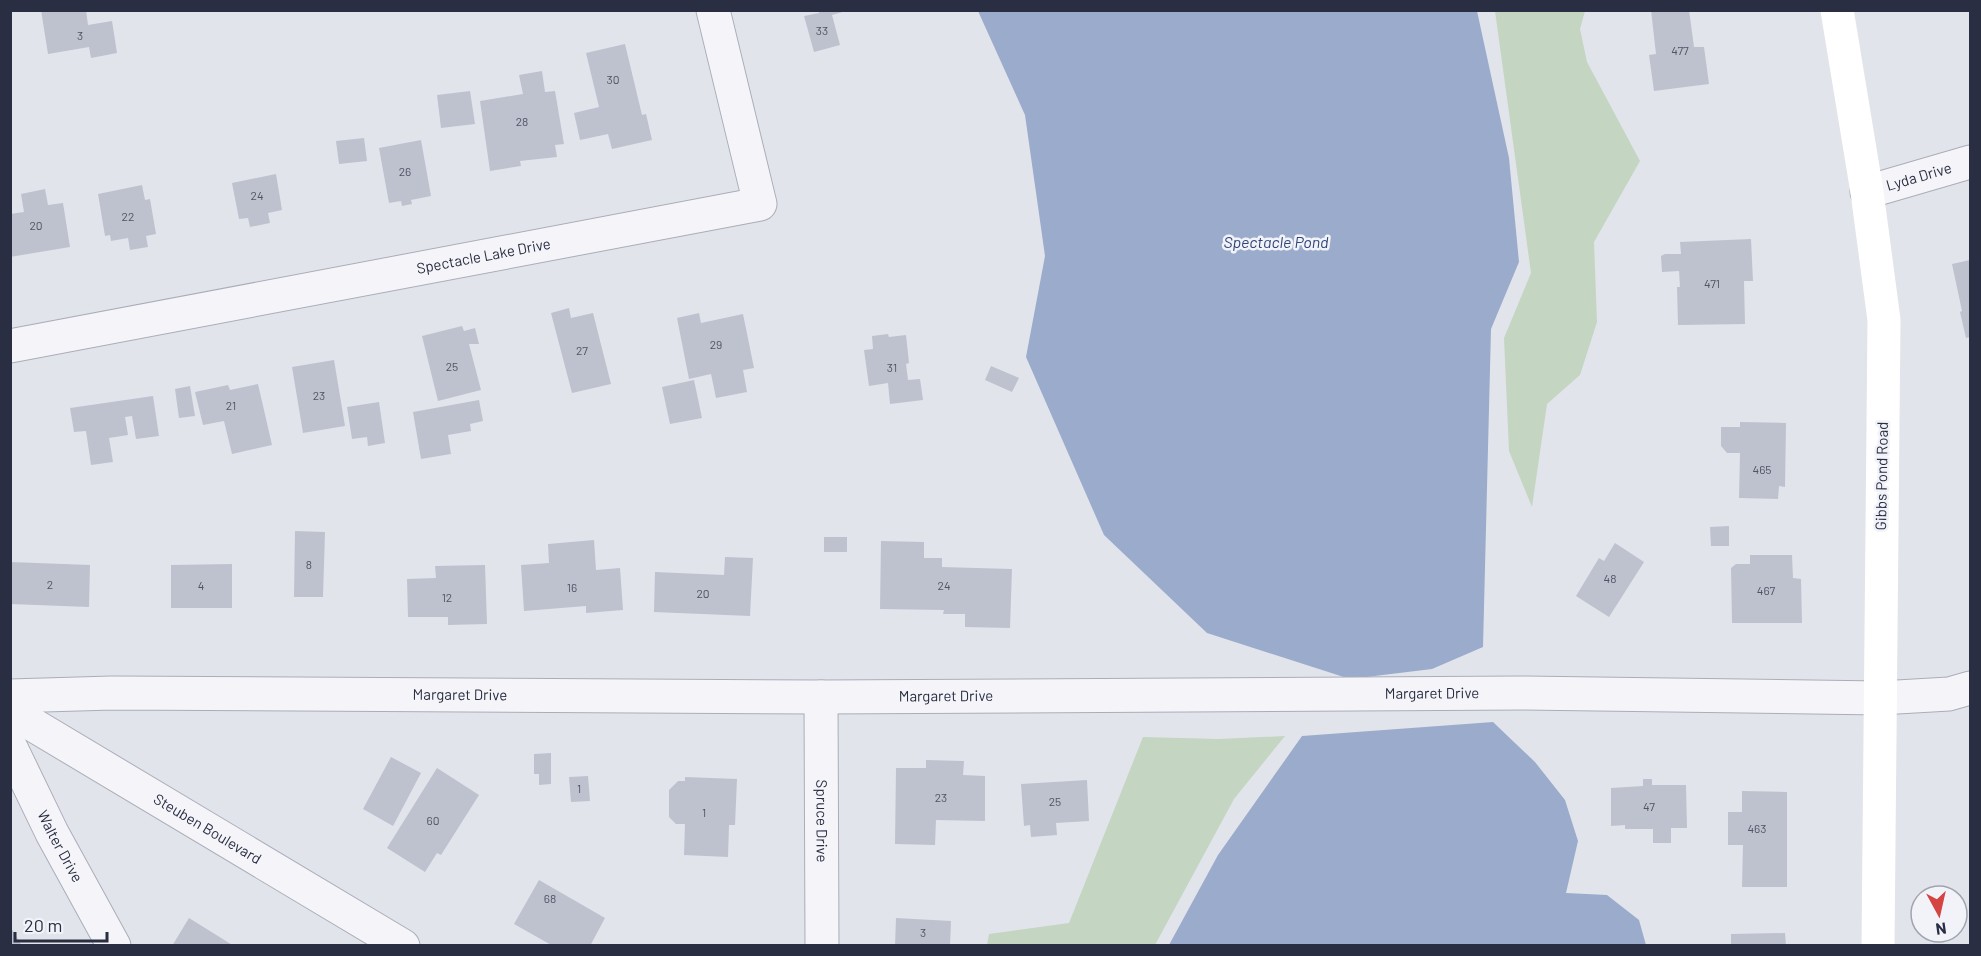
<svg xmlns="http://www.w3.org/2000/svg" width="1981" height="956" font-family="Barlow,sans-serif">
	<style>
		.green { fill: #c4d5c2 }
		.water { fill: #9babcc }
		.building { fill: #bec2ce }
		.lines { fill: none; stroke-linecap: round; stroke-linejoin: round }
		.street-casing { stroke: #aaadb9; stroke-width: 35 }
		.street { stroke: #f5f5f9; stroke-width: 33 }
		.secondary { stroke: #fff; stroke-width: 33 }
		.labels { text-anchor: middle; stroke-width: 5; stroke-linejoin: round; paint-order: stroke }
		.number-label { font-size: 12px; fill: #4e5366 }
		.street-label { font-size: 15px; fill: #292e43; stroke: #f1f3f8 }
		.water-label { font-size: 16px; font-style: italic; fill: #314579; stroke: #f1f3f8 }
	</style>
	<rect width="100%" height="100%" fill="#e2e4eb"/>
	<g class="green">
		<path d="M 1495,11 L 1585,11 L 1580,29 L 1587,62 L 1640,161 L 1594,242 L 1597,322 L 1580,375 L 1547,404 L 1532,507 L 1509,451 L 1504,338 L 1531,273 Z"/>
		<path d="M 1285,736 L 1234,799 L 1155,945 L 987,945 L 989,934 L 1069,923 L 1143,737 L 1219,739 Z"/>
	</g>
	<g class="water">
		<path d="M 978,11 L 1477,11 L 1509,158 L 1519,262 L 1491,329 L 1483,647 L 1432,669 L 1350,679 L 1207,633 L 1104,535 L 1026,357 L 1045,256 L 1025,115 Z"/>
		<path d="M 1493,722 L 1535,762 L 1565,800 L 1578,841 L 1566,893 L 1607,895 L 1639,920 L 1646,945 L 1169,945 L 1218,855 L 1302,736 Z"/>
	</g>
	<g class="building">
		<path d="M 41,10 L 86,10 L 88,25 L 112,21 L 117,53 L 91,58 L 89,47 L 48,54 Z"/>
		<path d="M 819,10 L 846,11 L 832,15 L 840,45 L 814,52 L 804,16 L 819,13 Z"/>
		<path d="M 1651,10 L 1689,10 L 1694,47 L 1704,47 L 1709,84 L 1654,91 L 1649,55 L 1656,54 Z"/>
		<path d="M 625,44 L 642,115 L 646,114 L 652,140 L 612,149 L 608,134 L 580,140 L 574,113 L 599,107 L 586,53 Z"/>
		<path d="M 542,71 L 545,92 L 555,91 L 564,144 L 555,145 L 557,157 L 520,161 L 521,166 L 490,171 L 480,101 L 523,94 L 519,75 Z"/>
		<path d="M 470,91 L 475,124 L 441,128 L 437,95 Z"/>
		<path d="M 364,138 L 367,161 L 339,164 L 336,141 Z"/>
		<path d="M 421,140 L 431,196 L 411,200 L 412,204 L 402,206 L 401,201 L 389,203 L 379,148 Z"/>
		<path d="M 276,174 L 282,210 L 268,213 L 270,223 L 250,227 L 248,218 L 239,219 L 232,183 Z"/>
		<path d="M 142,185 L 145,200 L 150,199 L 156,234 L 146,236 L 148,247 L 130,250 L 128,238 L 111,241 L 110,235 L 105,236 L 98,194 Z"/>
		<path d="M 45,189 L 48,205 L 63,203 L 70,247 L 10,257 L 10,214 L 24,212 L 21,194 Z"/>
		<path d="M 1751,239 L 1753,281 L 1744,281 L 1745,324 L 1678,325 L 1677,287 L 1680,287 L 1679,271 L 1662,272 L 1661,256 L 1665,254 L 1681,254 L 1680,242 Z"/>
		<path d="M 1970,260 L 1970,337 L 1966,338 L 1960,312 L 1962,311 L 1952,264 Z"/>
		<path d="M 569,308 L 571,318 L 593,313 L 611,384 L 572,393 L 551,313 Z"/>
		<path d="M 699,313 L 701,323 L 743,314 L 754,368 L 743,370 L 747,392 L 716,398 L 711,374 L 689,379 L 677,318 Z"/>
		<path d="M 462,326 L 464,331 L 475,328 L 479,344 L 469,344 L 481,390 L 438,401 L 422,336 Z"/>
		<path d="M 888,334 L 889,337 L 906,335 L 909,363 L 906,364 L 908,380 L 920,379 L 923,400 L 890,404 L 888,383 L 869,386 L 864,350 L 873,349 L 872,336 Z"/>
		<path d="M 334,360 L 345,426 L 303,433 L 292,367 Z"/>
		<path d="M 991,366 L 1019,378 L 1012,392 L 985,380 Z"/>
		<path d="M 694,380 L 702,418 L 670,424 L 662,387 Z"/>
		<path d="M 258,384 L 272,445 L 232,454 L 224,421 L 203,425 L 195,392 L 228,385 L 230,390 Z"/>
		<path d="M 190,386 L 195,416 L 179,418 L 175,389 Z"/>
		<path d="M 153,396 L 159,436 L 136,439 L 132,416 L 125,417 L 128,435 L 109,438 L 113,462 L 91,465 L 86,431 L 74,432 L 70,408 Z"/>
		<path d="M 479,400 L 483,421 L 470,424 L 471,431 L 448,435 L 451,454 L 421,459 L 413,412 Z"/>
		<path d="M 379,402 L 385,443 L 368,446 L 367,437 L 352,439 L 347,407 Z"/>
		<path d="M 1740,422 L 1786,423 L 1785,487 L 1779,486 L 1778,499 L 1739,498 L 1740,453 L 1727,453 L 1721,446 L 1721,427 L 1740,427 Z"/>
		<path d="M 1729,526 L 1729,546 L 1711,546 L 1710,527 Z"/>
		<path d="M 295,531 L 325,532 L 323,597 L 294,597 Z"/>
		<rect x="824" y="537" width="23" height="15"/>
		<path d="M 594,540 L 596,570 L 620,568 L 623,610 L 586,613 L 586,606 L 524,611 L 521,565 L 549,563 L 548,544 Z"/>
		<path d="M 881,541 L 924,542 L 924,558 L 942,558 L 942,567 L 1012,569 L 1010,628 L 965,627 L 965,614 L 943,614 L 944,610 L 880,609 Z"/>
		<path d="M 1615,543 L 1644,562 L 1609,617 L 1576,596 L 1599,558 L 1604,561 Z"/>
		<path d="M 1750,555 L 1792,555 L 1793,578 L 1801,579 L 1802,623 L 1732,623 L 1731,568 L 1736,564 L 1750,564 Z"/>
		<path d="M 725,557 L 753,558 L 750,616 L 654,612 L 655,572 L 724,575 Z"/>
		<path d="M 10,562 L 90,565 L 89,607 L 10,604 Z"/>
		<path d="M 232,564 L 232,608 L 171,608 L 171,565 Z"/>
		<path d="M 485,565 L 487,624 L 448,625 L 448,617 L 408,617 L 407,579 L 436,578 L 435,566 Z"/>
		<path d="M 551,753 L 551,784 L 539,785 L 539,774 L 534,774 L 534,754 Z"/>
		<path d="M 391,757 L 421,773 L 393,826 L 363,809 Z"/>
		<path d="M 926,760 L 964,761 L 963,775 L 985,776 L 985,821 L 936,820 L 935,845 L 895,844 L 896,768 L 926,768 Z"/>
		<path d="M 437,768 L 479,795 L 441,855 L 437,853 L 425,872 L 387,848 Z"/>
		<path d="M 588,776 L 590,801 L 571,802 L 569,777 Z"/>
		<path d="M 685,777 L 737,779 L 735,825 L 729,825 L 728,857 L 684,855 L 685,824 L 676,824 L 669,817 L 669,790 L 678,781 L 685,781 Z"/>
		<path d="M 1643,779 L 1652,779 L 1652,785 L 1686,785 L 1687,828 L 1671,828 L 1671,843 L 1653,843 L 1653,829 L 1625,829 L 1625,825 L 1611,826 L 1611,788 L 1643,786 Z"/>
		<path d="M 1087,780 L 1089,821 L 1056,823 L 1057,835 L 1031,837 L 1030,825 L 1024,826 L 1021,784 Z"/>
		<path d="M 1742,791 L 1787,792 L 1787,887 L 1742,887 L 1743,845 L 1728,845 L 1728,812 L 1742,812 Z"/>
		<path d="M 539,880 L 605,918 L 590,946 L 553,946 L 514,924 Z"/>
		<path d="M 189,918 L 234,946 L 172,946 Z"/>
		<path d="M 896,918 L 951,921 L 950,946 L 895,946 Z"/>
		<path d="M 10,926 L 22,946 L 10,946 Z"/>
		<path d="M 1785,933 L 1786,946 L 1731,946 L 1731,934 Z"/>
	</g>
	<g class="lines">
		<defs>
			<g id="street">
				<path id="s1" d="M 1867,192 L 1970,162"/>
				<path id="s2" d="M 10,346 L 760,204 L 713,10"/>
				<path id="s3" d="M 10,696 L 112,693 L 821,697 L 1524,693 L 1880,698 L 1949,694 L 1970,688"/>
				<path id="s4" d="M 821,697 L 822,946"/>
				<path id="s5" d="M 10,711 L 403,946"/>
				<path id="s6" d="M 10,746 L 52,833 L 114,946"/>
			</g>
		</defs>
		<use href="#street" class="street-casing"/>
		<use href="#street" class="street"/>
		<path class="secondary" d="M 1837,10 L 1867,192 L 1884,320 L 1878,946"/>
	</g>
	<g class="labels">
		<g class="number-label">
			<text x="822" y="35">33</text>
			<text x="80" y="40">3</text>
			<text x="1680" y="55">477</text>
			<text x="613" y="84">30</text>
			<text x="522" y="126">28</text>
			<text x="405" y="176">26</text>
			<text x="257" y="200">24</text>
			<text x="128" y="221">22</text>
			<text x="36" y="230">20</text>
			<text x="1712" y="288">471</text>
			<text x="716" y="349">29</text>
			<text x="582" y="355">27</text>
			<text x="452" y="371">25</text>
			<text x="892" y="372">31</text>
			<text x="319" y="400">23</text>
			<text x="231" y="410">21</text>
			<text x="1762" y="474">465</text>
			<text x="309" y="569">8</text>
			<text x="1610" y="583">48</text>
			<text x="50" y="589">2</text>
			<text x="201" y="590">4</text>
			<text x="944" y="590">24</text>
			<text x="572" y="592">16</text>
			<text x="1766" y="595">467</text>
			<text x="703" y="598">20</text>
			<text x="447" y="602">12</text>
			<text x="579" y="793">1</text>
			<text x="941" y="802">23</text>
			<text x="1055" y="806">25</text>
			<text x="1649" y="811">47</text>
			<text x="704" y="817">1</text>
			<text x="433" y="825">60</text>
			<text x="1757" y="833">463</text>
			<text x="550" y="903">68</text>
			<text x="923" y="937">3</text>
		</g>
		<g class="street-label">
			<text dy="5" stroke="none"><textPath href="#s1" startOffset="54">Lyda Drive</textPath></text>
			<text dy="5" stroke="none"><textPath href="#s2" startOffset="482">Spectacle Lake Drive</textPath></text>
			<text transform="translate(1882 476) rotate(-89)" y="5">Gibbs Pond Road</text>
			<text dy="5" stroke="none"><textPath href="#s3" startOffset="1422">Margaret Drive</textPath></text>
			<text dy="5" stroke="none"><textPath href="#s3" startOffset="450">Margaret Drive</textPath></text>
			<text dy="5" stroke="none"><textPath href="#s3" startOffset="936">Margaret Drive</textPath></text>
			<text dy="5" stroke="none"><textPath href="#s4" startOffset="124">Spruce Drive</textPath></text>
			<text dy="5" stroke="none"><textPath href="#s5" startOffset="230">Steuben Boulevard</textPath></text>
			<text dy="5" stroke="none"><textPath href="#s6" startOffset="112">Walter Drive</textPath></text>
		</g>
		<g class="water-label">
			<text x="1276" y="248">Spectacle Pond</text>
		</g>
	</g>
	<rect width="1981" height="956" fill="none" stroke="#292e43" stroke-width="24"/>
	<g transform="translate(1939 914) rotate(172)"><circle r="28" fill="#f1f3f8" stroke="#a1a4b0" stroke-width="1.5"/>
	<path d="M0-4.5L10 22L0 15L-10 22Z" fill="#d44442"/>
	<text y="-9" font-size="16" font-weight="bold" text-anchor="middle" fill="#292e43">N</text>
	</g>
	<path d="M15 932v9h92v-9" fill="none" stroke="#292e43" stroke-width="3"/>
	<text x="24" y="932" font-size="18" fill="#292e43" stroke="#f1f3f8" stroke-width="4.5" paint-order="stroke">20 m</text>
</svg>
